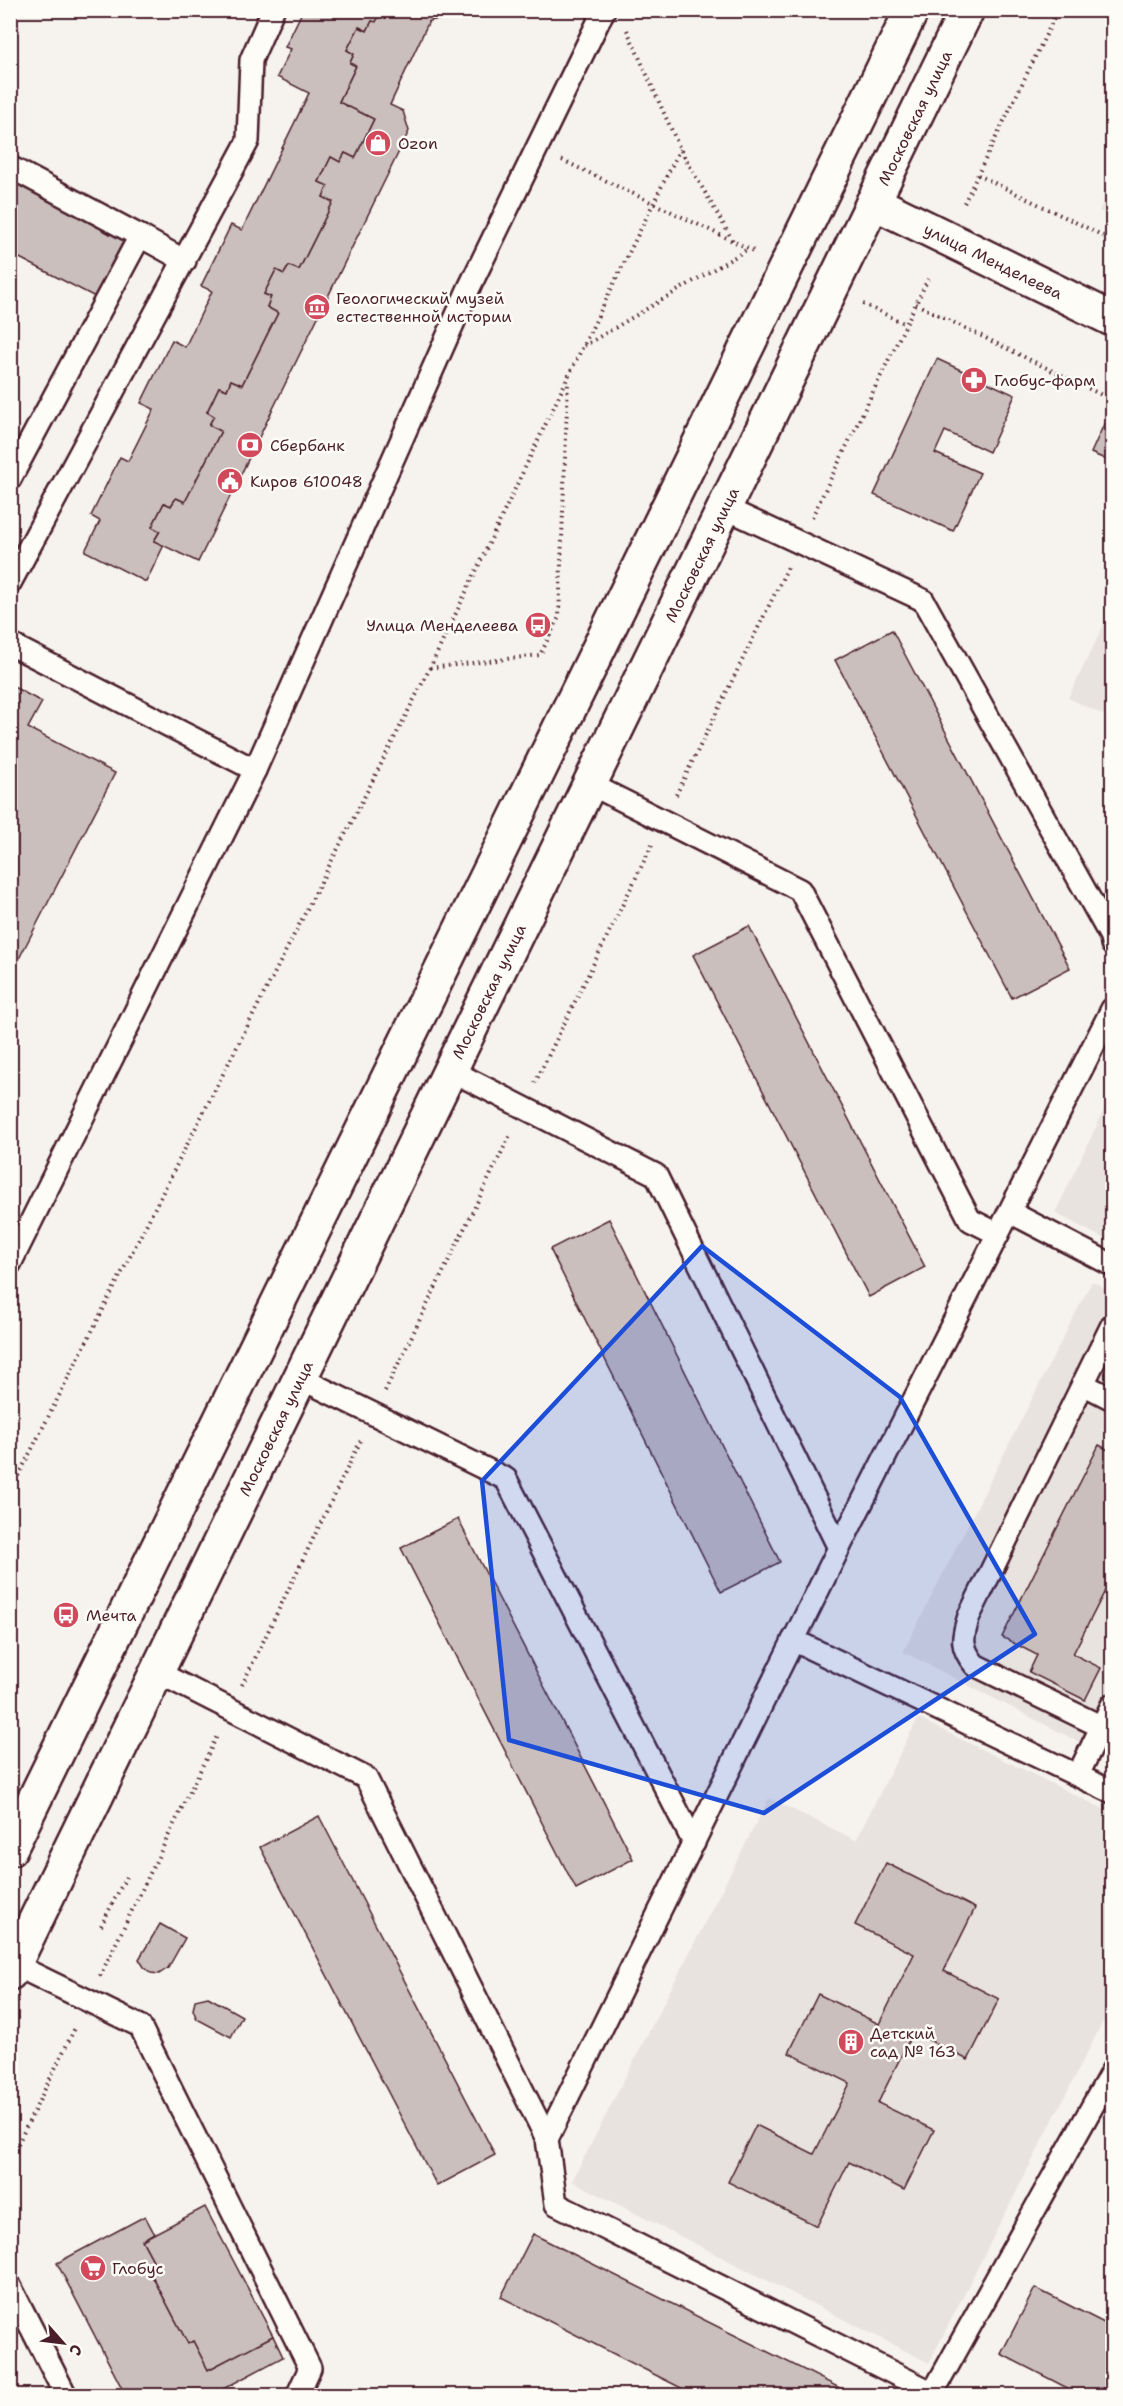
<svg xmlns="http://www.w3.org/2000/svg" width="1123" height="2406" font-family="'Shantell Sans',sans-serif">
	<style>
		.built { fill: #e9e3e0 }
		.building { fill: #cbbfbe; stroke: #4a1f2b; stroke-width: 1.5 }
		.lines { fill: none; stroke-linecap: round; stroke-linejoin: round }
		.service-casing { stroke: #4a1f2b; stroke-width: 26 }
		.tertiary-casing { stroke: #4a1f2b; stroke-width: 38 }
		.secondary-casing { stroke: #4a1f2b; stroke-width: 38 }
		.path { stroke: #4a1f2b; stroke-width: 4; stroke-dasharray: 1.5 4.5; stroke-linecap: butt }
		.service { stroke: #fdfcf7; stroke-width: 21 }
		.tertiary { stroke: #fdfcf7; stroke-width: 33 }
		.secondary { stroke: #fdfcf7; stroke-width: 33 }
		.marked { fill: #1d4ed8; fill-opacity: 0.2; stroke: #1d4ed8; stroke-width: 4.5; stroke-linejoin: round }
		.labels { text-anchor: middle; stroke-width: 5; stroke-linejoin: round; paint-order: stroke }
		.street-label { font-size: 16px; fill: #4a1f2b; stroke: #fdfcf7 }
		.poi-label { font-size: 16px; fill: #4a1f2b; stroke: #fdfcf7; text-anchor: start }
	</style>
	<rect width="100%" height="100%" fill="#f6f3ef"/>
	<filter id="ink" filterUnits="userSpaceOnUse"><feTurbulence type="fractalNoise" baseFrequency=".0167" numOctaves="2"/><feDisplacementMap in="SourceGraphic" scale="12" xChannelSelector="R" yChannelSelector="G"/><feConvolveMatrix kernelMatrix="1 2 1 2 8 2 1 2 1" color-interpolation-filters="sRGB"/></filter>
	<g filter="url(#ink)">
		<g class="built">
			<path d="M 1112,183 L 1112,217 L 1099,211 Z"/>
			<path d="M 1112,608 L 1112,719 L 1068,698 Z"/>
			<path d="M 1112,1093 L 1112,1243 L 1055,1213 Z"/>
			<path d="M 1092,1281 L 1112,1292 L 1112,1759 L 903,1652 Z"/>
			<path d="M 918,1718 L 1112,1813 L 1112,2004 L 929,2363 L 572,2181 L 769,1798 L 856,1840 Z"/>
		</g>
		<g class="building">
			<path d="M 303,10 L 382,10 L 376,22 L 372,21 L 367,31 L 359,27 L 347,50 L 354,54 L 350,63 L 356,66 L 339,102 L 374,119 L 355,158 L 345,153 L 340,162 L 331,157 L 319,182 L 328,186 L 323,197 L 333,202 L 299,270 L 289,266 L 284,274 L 276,270 L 264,294 L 271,297 L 267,307 L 278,313 L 242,385 L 231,380 L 227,390 L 219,387 L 207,412 L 214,416 L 209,425 L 221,431 L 185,502 L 176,498 L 171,506 L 164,503 L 152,527 L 160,531 L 154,541 L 164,545 L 146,582 L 85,551 L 100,521 L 91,516 L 120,457 L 128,461 L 154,409 L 141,403 L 172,340 L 185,347 L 212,291 L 201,286 L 231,225 L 242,230 L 309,93 L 277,77 L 291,49 L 285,47 Z"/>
			<path d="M 382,10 L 452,10 L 455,17 L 429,21 L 390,105 L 403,111 L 409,131 L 198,562 L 154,541 L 160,531 L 152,527 L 164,503 L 171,506 L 176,498 L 185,502 L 221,431 L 209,425 L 214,416 L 207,412 L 219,387 L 227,390 L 231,380 L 242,385 L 278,313 L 267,307 L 271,297 L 264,294 L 276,270 L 284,274 L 289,266 L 299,270 L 333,202 L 323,197 L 328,186 L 319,182 L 331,157 L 340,162 L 345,153 L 355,158 L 374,119 L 339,102 L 356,66 L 350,63 L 354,54 L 347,50 L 359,27 L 367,31 L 372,21 L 376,22 Z"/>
			<path d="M 10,172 L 132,235 L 99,299 L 10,253 Z"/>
			<path d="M 937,359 L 1015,395 L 989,452 L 945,431 L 935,453 L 980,473 L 953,531 L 874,495 Z"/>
			<path d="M 1104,424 L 1112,428 L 1112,462 L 1091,453 Z"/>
			<path d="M 892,630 L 1070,968 L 1012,998 L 835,660 Z"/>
			<path d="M 10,685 L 42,702 L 28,728 L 115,773 L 10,976 Z"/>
			<path d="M 749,926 L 925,1267 L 869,1297 L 693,955 Z"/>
			<path d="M 609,1219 L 780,1562 L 721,1592 L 550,1249 Z"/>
			<path d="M 1099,1445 L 1112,1452 L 1112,1577 L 1073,1654 L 1101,1668 L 1085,1700 L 1029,1672 L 1037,1655 L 1002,1637 Z"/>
			<path d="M 458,1519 L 633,1859 L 576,1889 L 401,1548 Z"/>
			<path d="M 319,1816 L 495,2155 L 437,2186 L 260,1847 Z"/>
			<path d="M 886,1863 L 975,1908 L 944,1971 L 999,1999 L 968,2060 L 913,2032 L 878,2103 L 934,2130 L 904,2190 L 849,2162 L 817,2226 L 728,2182 L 756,2125 L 814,2154 L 850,2083 L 789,2053 L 818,1994 L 879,2024 L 914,1954 L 855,1925 Z"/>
			<path d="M 160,1924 L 185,1938 L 168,1968 L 159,1974 L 151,1973 L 144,1967 L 139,1959 Z"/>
			<path d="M 208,1997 L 242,2016 L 231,2037 L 197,2019 L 193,2010 L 195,2000 Z"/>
			<path d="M 205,2207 L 273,2336 L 208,2370 L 193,2341 L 188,2344 L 150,2272 L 157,2268 L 142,2240 Z"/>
			<path d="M 145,2216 L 154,2233 L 142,2240 L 157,2268 L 150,2272 L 188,2344 L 193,2341 L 208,2370 L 273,2336 L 283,2357 L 210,2396 L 126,2396 L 57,2263 Z"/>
			<path d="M 533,2234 L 846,2391 L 844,2396 L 697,2396 L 501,2297 Z"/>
			<path d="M 1035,2288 L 1112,2327 L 1112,2396 L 1083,2396 L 1001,2354 Z"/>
		</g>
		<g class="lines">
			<defs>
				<g id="service">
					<path d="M 10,167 L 140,236 L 10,479"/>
					<path d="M 140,236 L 185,261"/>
					<path d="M 725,508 L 923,600 L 1111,937 L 1112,944"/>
					<path d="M 10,583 L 248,141 L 251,60 L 273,10"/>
					<path d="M 10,644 L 255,770"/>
					<path d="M 590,784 L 800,890 L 970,1220 L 998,1234"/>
					<path d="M 450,1070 L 656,1175 L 839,1548"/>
					<path d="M 1010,1212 L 1112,1265"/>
					<path d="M 10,1264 L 255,770 L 468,290 L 604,10"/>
					<path d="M 300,1378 L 506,1479 L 694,1843"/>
					<path d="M 1083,1384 L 1112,1399"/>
					<path d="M 793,1640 L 1112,1792"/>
					<path d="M 157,1672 L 366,1778 L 547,2139 L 839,1548 L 1112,1009"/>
					<path d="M 1102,1727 L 975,1665 C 960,1647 962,1638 969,1616 L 1112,1325"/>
					<path d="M 1078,1775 L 1112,1705"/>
					<path d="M 15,1965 L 140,2026 L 310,2368 L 297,2396"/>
					<path d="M 547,2139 L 556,2204 L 933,2393"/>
					<path d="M 10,2286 L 66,2396"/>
					<path d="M 931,2396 L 1112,2071"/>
				</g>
				<g id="tertiary">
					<path id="s1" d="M 873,202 L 1112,319"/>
				</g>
				<g id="secondary">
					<path d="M 10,1849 L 912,10"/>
					<path id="s2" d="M 10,1973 L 967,10"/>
				</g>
			</defs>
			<use href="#service" class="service-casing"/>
			<use href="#tertiary" class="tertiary-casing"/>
			<use href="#secondary" class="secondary-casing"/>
			<g class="path">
				<path d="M 627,30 L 680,149 L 733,241"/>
				<path d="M 562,160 L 756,252"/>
				<path d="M 978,175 L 1112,240"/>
				<path d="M 964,203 L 1058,10"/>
				<path d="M 863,304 L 906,324"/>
				<path d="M 916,304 L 1112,400"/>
				<path d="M 584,346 L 748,249"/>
				<path d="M 812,517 L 928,279"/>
				<path d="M 430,668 L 540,655 L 559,617 L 568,381"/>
				<path d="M 676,795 L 788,567"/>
				<path d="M 535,1083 L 652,845"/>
				<path d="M 385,1391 L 511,1133"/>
				<path d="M 10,1492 L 430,668 L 568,377 L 680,149"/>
				<path d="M 242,1685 L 362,1438"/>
				<path d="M 101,1926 L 127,1875"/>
				<path d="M 100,1976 L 218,1734"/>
				<path d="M 10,2160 L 76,2026"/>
			</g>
			<use href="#service" class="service"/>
			<use href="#tertiary" class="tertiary"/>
			<use href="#secondary" class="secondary"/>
		</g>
	</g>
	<path class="marked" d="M 702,1246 L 900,1397 L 1035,1634 L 764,1813 L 509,1740 L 482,1481 Z"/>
	<defs>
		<symbol id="shop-disc" viewBox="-11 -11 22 22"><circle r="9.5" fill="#d1495b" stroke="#fdfcf7"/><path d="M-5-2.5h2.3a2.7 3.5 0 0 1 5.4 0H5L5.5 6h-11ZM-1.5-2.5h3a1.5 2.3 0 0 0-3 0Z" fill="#fff"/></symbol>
		<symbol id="museum-disc" viewBox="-11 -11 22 22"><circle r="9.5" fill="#d1495b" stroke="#fdfcf7"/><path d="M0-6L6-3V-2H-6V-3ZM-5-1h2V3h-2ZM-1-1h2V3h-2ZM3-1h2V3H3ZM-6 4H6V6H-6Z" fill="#fff"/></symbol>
		<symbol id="pharmacy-disc" viewBox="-11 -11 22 22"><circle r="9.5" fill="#d1495b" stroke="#fdfcf7"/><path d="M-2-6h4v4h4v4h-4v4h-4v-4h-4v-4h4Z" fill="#fff"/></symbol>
		<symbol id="bank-disc" viewBox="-11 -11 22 22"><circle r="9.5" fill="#d1495b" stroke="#fdfcf7"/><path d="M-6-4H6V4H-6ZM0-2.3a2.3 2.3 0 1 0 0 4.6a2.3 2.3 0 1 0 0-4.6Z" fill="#fff"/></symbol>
		<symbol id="civic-disc" viewBox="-11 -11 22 22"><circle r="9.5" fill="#d1495b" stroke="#fdfcf7"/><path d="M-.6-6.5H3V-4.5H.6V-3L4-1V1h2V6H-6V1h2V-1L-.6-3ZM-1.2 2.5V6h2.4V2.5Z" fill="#fff"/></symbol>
		<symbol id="bus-disc" viewBox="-11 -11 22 22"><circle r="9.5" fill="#d1495b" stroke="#fdfcf7"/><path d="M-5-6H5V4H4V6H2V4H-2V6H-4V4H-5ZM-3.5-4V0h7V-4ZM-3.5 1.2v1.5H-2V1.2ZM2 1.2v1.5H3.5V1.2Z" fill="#fff"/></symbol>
		<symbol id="building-disc" viewBox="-11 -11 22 22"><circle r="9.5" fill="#d1495b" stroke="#fdfcf7"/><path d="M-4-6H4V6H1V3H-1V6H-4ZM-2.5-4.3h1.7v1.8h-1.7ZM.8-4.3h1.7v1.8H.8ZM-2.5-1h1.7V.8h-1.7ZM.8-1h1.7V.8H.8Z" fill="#fff"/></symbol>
		<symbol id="supermarket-disc" viewBox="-11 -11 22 22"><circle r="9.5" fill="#d1495b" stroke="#fdfcf7"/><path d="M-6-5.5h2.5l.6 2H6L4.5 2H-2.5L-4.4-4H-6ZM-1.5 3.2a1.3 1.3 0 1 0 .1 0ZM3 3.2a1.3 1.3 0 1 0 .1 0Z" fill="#fff"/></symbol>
	</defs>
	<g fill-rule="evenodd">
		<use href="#shop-disc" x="363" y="128" width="30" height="30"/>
		<use href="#museum-disc" x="302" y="292" width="30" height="30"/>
		<use href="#pharmacy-disc" x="959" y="365" width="30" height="30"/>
		<use href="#bank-disc" x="235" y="430" width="30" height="30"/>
		<use href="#civic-disc" x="215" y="466" width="30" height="30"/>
		<use href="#bus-disc" x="523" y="610" width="30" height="30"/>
		<use href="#bus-disc" x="51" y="1600" width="30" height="30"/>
		<use href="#building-disc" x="836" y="2027" width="30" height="30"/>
		<use href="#supermarket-disc" x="78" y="2253" width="30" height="30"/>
	</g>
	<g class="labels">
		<g class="street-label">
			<text dy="6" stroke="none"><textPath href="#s2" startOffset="2064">Московская улица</textPath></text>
			<text dy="6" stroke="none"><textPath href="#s1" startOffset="134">улица Менделеева</textPath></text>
			<text dy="6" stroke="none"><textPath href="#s2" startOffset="1578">Московская улица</textPath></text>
			<text dy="6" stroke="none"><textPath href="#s2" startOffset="1092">Московская улица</textPath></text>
			<text dy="6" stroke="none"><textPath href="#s2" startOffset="606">Московская улица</textPath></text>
		</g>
		<g class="poi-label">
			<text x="398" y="149">Ozon</text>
			<text x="336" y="304">Геологический музей<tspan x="336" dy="18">естественной истории</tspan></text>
			<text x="994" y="386">Глобус-фарм</text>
			<text x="270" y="451">Сбербанк</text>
			<text x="250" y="487">Киров 610048</text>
			<text x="518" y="631" text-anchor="end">Улица Менделеева</text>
			<text x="86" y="1621">Мечта</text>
			<text x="870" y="2039">Детский<tspan x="870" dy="18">сад № 163</tspan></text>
			<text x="112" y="2274">Глобус</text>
		</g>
	</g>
	<rect width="1123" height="2406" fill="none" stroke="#fdfcf7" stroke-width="36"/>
	<rect x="18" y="18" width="1087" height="2370" fill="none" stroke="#4a1f2b" stroke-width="2" filter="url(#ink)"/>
	<g transform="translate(63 2343) rotate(118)" stroke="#fdfcf7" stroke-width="4.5" paint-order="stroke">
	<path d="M0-4.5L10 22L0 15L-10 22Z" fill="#4a1f2b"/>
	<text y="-9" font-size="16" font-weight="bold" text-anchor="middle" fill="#4a1f2b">С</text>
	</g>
</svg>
